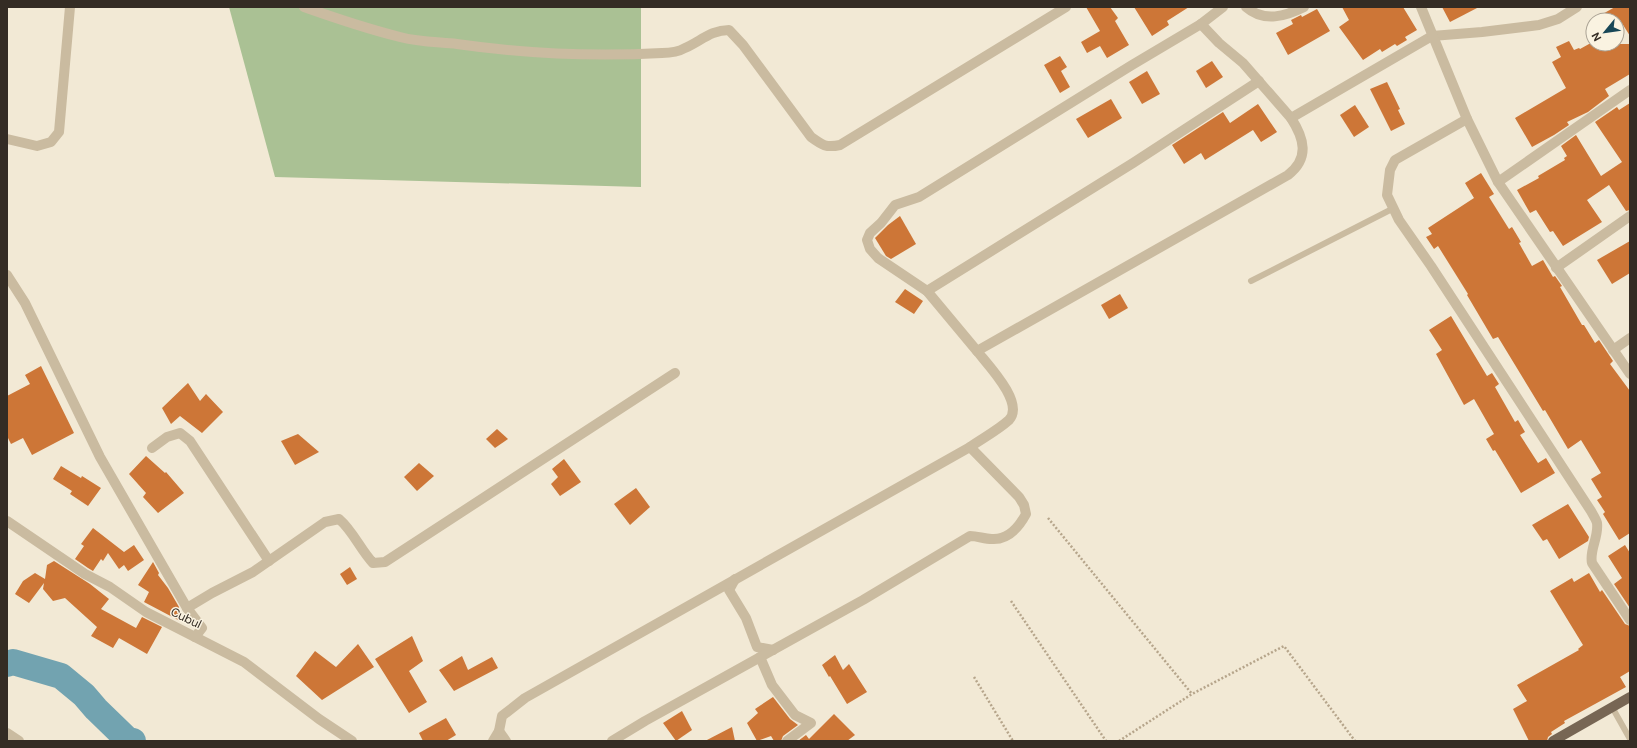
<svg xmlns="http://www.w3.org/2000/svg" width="1637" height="748" font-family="'DM Sans',sans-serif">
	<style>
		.green { fill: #aac194 }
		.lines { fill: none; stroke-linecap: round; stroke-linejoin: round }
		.river { stroke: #72a3b0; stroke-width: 26 }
		.building { fill: #cd7637 }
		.path { stroke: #b6a58b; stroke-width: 2.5; stroke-dasharray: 2 2; stroke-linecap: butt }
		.lane { stroke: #cabba0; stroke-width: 6 }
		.street { stroke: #cabba0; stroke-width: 10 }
		.primary { stroke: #776654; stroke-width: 10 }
		.labels { text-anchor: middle; stroke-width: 3; stroke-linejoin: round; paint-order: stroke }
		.street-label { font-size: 12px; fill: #342c24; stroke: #faf3e1 }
	</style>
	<rect width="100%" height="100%" fill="#f2e9d5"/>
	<path class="green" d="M 229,7 L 641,7 L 641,187 L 275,177 Z"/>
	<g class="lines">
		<path class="river" d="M 7,664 L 13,662 L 61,676 L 84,695 L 96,709 L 128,740 L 133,741"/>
	</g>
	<g class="building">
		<path d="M 1086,7 L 1110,7 L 1118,18 L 1115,21 L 1129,45 L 1107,58 L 1100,46 L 1087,53 L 1081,42 L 1100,31 Z"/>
		<path d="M 1134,7 L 1189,7 L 1167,21 L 1169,25 L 1152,36 Z"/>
		<path d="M 1342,7 L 1403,7 L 1417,30 L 1405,37 L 1407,40 L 1397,46 L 1395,44 L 1382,52 L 1380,49 L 1363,60 L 1339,27 L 1349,20 Z"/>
		<path d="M 1442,7 L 1479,7 L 1450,22 Z"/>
		<path d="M 1615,7 L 1630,7 L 1630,36 L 1620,20 L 1592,20 Z"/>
		<path d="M 1317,9 L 1330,31 L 1288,55 L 1276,33 L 1293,24 L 1291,20 L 1301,15 L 1302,17 Z"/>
		<path d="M 1569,41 L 1574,50 L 1579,48 L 1580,49 L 1589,44 L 1630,44 L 1630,74 L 1605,89 L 1609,96 L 1588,112 L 1567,122 L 1569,125 L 1554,135 L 1532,147 L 1515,118 L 1566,88 L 1552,62 L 1561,57 L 1556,47 Z"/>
		<path d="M 1060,56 L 1067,67 L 1061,71 L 1070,87 L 1060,93 L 1044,65 Z"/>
		<path d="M 1212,61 L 1223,77 L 1206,88 L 1196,71 Z"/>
		<path d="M 1147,71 L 1160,94 L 1142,104 L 1129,82 Z"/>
		<path d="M 1387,82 L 1400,109 L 1398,110 L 1405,124 L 1391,131 L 1370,89 Z"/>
		<path d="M 1111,99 L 1122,118 L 1088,138 L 1076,119 Z"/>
		<path d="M 1630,103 L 1630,210 L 1626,211 L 1609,185 L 1587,200 L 1602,222 L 1563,246 L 1553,231 L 1550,232 L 1536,210 L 1530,213 L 1517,190 L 1539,178 L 1538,176 L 1565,160 L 1564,158 L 1567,156 L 1561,146 L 1576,135 L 1601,176 L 1622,162 L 1595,122 L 1617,107 L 1619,110 Z"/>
		<path d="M 1258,104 L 1277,132 L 1261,142 L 1253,130 L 1205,160 L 1201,153 L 1184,164 L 1172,145 L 1223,112 L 1230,123 Z"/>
		<path d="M 1355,105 L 1369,127 L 1354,137 L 1340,115 Z"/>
		<path d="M 1481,173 L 1494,194 L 1489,197 L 1509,229 L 1512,227 L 1521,242 L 1519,243 L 1532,266 L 1543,260 L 1553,277 L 1555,276 L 1562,286 L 1560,287 L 1582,325 L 1584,325 L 1595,343 L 1599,340 L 1613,361 L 1610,364 L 1630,391 L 1630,533 L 1619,540 L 1603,514 L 1605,512 L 1597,500 L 1602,497 L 1591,479 L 1601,473 L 1581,440 L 1568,449 L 1545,410 L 1543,411 L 1498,337 L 1493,339 L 1467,295 L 1468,294 L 1438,246 L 1434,249 L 1426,237 L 1432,234 L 1428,228 L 1474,198 L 1465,183 Z"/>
		<path d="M 900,216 L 916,244 L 891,259 L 886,256 L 875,238 L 888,225 Z"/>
		<path d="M 1630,241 L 1630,273 L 1612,284 L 1597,260 Z"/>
		<path d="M 905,289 L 923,301 L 914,314 L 895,302 Z"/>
		<path d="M 1120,294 L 1128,308 L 1109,319 L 1101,305 Z"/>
		<path d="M 1451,316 L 1487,376 L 1492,373 L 1499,384 L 1495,387 L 1515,422 L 1518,420 L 1525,432 L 1520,435 L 1538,463 L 1546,458 L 1555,473 L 1521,493 L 1495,450 L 1493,451 L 1486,439 L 1494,434 L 1474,399 L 1464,405 L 1436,354 L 1442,350 L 1429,330 Z"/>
		<path d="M 41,366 L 74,433 L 32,455 L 23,438 L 11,444 L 7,436 L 7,396 L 30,384 L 25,375 Z"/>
		<path d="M 188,383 L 200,401 L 206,394 L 223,412 L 202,433 L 180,416 L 171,424 L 162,408 Z"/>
		<path d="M 497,429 L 508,439 L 495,448 L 486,439 Z"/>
		<path d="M 298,434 L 319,452 L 295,465 L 281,441 Z"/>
		<path d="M 146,456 L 165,473 L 166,472 L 184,493 L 158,513 L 143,497 L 146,493 L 129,474 Z"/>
		<path d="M 564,459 L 581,482 L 560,496 L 551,484 L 558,477 L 552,469 Z"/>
		<path d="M 419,463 L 434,476 L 417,491 L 404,477 Z"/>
		<path d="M 61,466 L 81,478 L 82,476 L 101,488 L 88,506 L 70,494 L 72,491 L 53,479 Z"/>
		<path d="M 636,488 L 650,507 L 630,525 L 614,504 Z"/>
		<path d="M 1568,504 L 1589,537 L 1588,541 L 1559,559 L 1547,539 L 1543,541 L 1532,525 Z"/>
		<path d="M 93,528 L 124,552 L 134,545 L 144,560 L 128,571 L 124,565 L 119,569 L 108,553 L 103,561 L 101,559 L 93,571 L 88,568 L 75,559 L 84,546 L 81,544 Z"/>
		<path d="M 1625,545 L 1630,553 L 1630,608 L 1614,584 L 1622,578 L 1608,556 Z"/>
		<path d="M 54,561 L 90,584 L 109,599 L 101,609 L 136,628 L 142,617 L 162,627 L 147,654 L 119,638 L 113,648 L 91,636 L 97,627 L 65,598 L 53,601 L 43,589 L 44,583 L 29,603 L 15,594 L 23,581 L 35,573 L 45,579 L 47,565 Z"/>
		<path d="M 153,562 L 159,573 L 158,575 L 168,588 L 179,607 L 180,621 L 144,602 L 149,592 L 138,585 Z"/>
		<path d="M 350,567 L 357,579 L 347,585 L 340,574 Z"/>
		<path d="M 1589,573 L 1600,592 L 1602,590 L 1625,624 L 1630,626 L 1630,671 L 1620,677 L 1626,687 L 1564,721 L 1565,723 L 1551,732 L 1552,734 L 1548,737 L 1547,741 L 1529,741 L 1513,709 L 1527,701 L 1517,685 L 1579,650 L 1578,649 L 1583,645 L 1550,591 L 1572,578 L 1574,582 Z"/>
		<path d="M 412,636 L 423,661 L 409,671 L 427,702 L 409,713 L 375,659 Z"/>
		<path d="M 358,644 L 374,667 L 322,700 L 296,676 L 315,651 L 336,667 Z"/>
		<path d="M 835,655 L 843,670 L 849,664 L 867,692 L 847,704 L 830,676 L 829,677 L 822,665 Z"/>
		<path d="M 462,656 L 468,670 L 492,657 L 498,668 L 454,691 L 439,670 Z"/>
		<path d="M 773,697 L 790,719 L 798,725 L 783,736 L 781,741 L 774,741 L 771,736 L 757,741 L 747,723 L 758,713 L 755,709 Z"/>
		<path d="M 682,711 L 692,730 L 676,741 L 663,723 Z"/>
		<path d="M 834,714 L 855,735 L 847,741 L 798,741 L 806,735 L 809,739 Z"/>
		<path d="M 446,718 L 456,735 L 446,741 L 423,741 L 419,733 Z"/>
		<path d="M 732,727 L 735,741 L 705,741 Z"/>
	</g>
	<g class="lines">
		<g class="path">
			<path d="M 1048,518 L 1192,694"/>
			<path d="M 1011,601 L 1106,741"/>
			<path d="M 974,677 L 1013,741"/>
			<path d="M 1119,741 L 1192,694 L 1284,646 L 1355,741"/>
		</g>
		<g class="lane">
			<path d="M 1251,281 L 1394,208"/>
			<path d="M 1612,707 L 1630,739"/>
		</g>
		<g class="street">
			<path d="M 304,7 C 335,18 368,29 400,37 C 418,42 438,42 457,44 C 527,54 590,57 662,53 C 670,53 678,52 685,48 C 701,41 711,30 729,30 L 743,45 L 811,137 C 822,145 826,148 840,145 L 1066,7"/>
			<path d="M 1223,7 L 1201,24 L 1132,65 L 919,197 L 895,205 L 881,223 L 870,233 L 867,240 L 870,249 L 878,258 L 927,291 L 977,351 L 1288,175 C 1310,158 1304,138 1291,118 L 1432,36 L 1482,32 L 1539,25 L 1558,19 L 1577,7"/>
			<path d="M 1246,7 C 1264,23 1286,16 1304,7"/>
			<path d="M 1421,7 L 1467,119 L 1498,182 L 1630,374"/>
			<path d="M 1201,24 L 1219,43 L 1243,63 L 1291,118"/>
			<path d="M 1467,119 L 1395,160 L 1390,170 L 1387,195 L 1399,220 L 1431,266 L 1591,511 C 1593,515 1596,519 1597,523 C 1599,537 1589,550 1592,563 L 1630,620"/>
			<path d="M 7,139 L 37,146 L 51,142 L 59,132 L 70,7"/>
			<path d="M 1498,182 L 1630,90"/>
			<path d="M 1556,268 L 1630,216"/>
			<path d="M 7,275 L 25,303 L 100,457 L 187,608"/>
			<path d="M 927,291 L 1133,163 L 1259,81"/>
			<path d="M 1613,350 L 1630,338"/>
			<path d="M 152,448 L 167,437 L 180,433 L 190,441 L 269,561"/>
			<path d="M 7,521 L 85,574 L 110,587 L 146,612 L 244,662 L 319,719 L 352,741"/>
			<path d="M 735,579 L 729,590 L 746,618 L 757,647 L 773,650"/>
			<path d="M 195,637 L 202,628 L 187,608 L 212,593 L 253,572 L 325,522 L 339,519 C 353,531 360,549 373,563 L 385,562 L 675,373"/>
			<path d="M 760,657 L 772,685 L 795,715 L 811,723 L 787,741"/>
			<path d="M 499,731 L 506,741"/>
			<path d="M 7,733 L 19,741"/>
			<path d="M 493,741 L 499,731 L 502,716 L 525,698 L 970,447 C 983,438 998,430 1009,420 C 1025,403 988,365 977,351"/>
			<path d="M 612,741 L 645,721 L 863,600 L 970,536 C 978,536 984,539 992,539 C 1008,540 1019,527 1026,514 L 1024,505 L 1019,497 L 970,447"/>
		</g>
		<path class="primary" d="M 1553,741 L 1630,697"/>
	</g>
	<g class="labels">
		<g class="street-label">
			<text transform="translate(186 618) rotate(26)" y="4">Cubul</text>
		</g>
	</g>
	<rect width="1637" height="748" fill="none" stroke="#342c24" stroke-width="16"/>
	<g transform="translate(1605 32) rotate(241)"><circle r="19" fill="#faf3e1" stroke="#aba395"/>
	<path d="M0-3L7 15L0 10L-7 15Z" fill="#184757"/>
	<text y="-6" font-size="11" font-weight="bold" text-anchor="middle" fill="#342c24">N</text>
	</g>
</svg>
